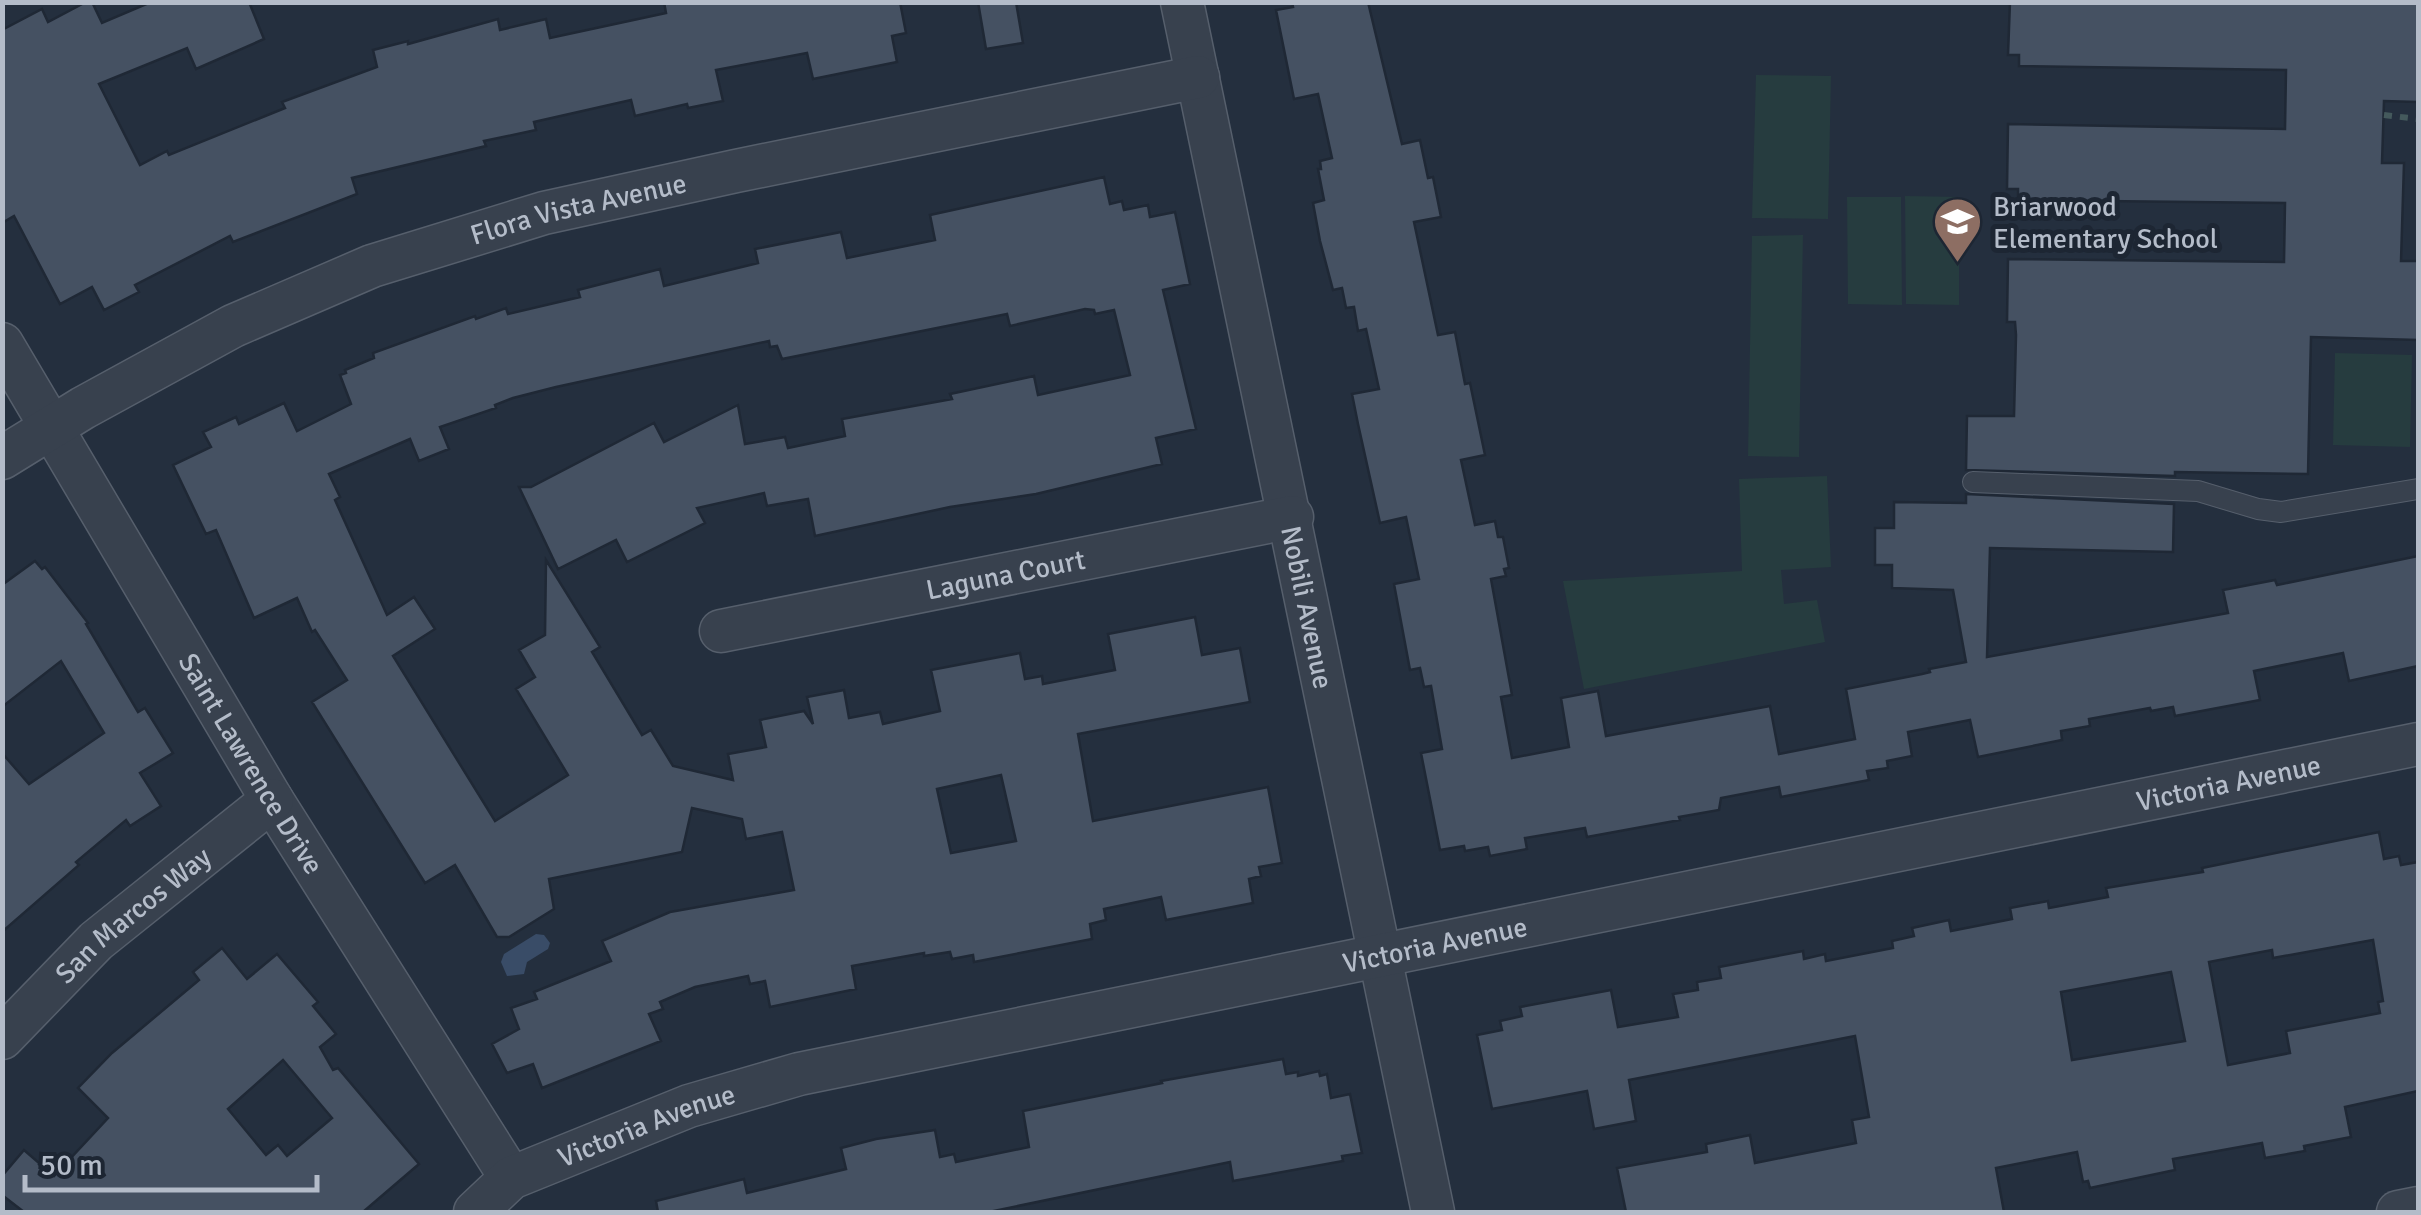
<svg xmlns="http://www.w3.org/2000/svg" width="2421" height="1215" font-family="Signika,sans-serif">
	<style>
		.green { fill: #263c3f }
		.water { fill: #394c67 }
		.building { fill: #455162; stroke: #1f2835; stroke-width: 2.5; fill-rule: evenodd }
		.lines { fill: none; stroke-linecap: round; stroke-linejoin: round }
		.lane-casing { stroke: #565f6c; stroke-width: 22 }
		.street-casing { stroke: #565f6c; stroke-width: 45 }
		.path { stroke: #44595c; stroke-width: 6; stroke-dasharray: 8 8; stroke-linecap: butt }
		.lane { stroke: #38414e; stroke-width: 20 }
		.street { stroke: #38414e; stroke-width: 42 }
		.labels { text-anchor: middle; stroke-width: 10; stroke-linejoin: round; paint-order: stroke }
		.poi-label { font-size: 28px; fill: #b4bcc9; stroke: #1d2633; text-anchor: start }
		.street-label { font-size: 28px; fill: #b4bcc9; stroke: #1d2633 }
	</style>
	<rect width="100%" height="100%" fill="#242f3e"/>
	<g class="green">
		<path d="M 1756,75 L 1831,76 L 1828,219 L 1752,218 Z"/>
		<path d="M 1905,196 L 1959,197 L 1959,305 L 1906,304 Z"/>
		<path d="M 1847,197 L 1901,197 L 1902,305 L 1848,304 Z"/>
		<path d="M 1803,235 L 1799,457 L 1748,456 L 1752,236 Z"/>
		<path d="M 2335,353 L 2412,355 L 2410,447 L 2333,445 Z"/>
		<path d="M 1827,476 L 1831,567 L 1781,570 L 1784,604 L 1817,600 L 1825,642 L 1584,689 L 1563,581 L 1742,571 L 1739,479 Z"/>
	</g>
	<path class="water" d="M 536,934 L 544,935 L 550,943 L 548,949 L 527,962 L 524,974 L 507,976 L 501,962 L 504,954 Z"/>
	<g class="building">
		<path d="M 86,2 L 92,2 L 102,23 L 151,2 L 249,2 L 264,39 L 196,69 L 187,48 L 99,84 L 140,165 L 167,151 L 169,155 L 285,108 L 282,102 L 377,67 L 373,50 L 408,41 L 408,44 L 498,19 L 500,30 L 546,19 L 550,38 L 666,13 L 664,2 L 900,2 L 906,33 L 892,36 L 897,62 L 813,79 L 807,53 L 716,70 L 723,101 L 688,108 L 687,104 L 635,116 L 631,100 L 534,122 L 536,130 L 484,141 L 486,146 L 352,178 L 357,194 L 233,242 L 230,236 L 135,285 L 139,292 L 104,310 L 92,287 L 60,304 L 14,216 L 2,223 L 2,30 L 42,9 L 48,22 Z"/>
		<path d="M 978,2 L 1016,2 L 1023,43 L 986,49 Z"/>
		<path d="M 1292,2 L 1368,2 L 1402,144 L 1420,140 L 1428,178 L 1433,177 L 1441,217 L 1414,222 L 1438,335 L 1455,332 L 1465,384 L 1470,383 L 1485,455 L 1461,460 L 1475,525 L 1495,521 L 1498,537 L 1503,537 L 1509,568 L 1504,569 L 1506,576 L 1491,579 L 1512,695 L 1501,697 L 1512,758 L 1569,747 L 1561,698 L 1598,691 L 1606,736 L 1770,706 L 1779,754 L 1855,739 L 1846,689 L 1922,674 L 1930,672 L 1929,669 L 1966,662 L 1953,590 L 1892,588 L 1892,565 L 1875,565 L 1875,528 L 1894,528 L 1894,502 L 1966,503 L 1966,494 L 2174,504 L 2173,552 L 1990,548 L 1987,657 L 2228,613 L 2223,590 L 2275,580 L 2277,585 L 2418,556 L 2418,666 L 2349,681 L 2343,653 L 2254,671 L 2260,700 L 2175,716 L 2173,707 L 2151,711 L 2150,708 L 2089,719 L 2090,726 L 2061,731 L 2062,740 L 1978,757 L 1970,720 L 1908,732 L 1912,756 L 1887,761 L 1888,768 L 1867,771 L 1869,780 L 1781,797 L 1779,787 L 1721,798 L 1719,810 L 1679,817 L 1680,820 L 1587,837 L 1585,828 L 1525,838 L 1527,849 L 1490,856 L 1488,847 L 1465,851 L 1464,846 L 1440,850 L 1421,753 L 1442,749 L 1431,686 L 1424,687 L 1420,668 L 1410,670 L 1394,584 L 1419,579 L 1406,517 L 1380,523 L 1358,424 L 1352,394 L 1379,389 L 1366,329 L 1358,331 L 1354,307 L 1346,308 L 1342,288 L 1333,290 L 1320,241 L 1313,203 L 1324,200 L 1318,169 L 1321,169 L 1320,161 L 1332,158 L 1318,94 L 1294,99 L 1276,10 L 1293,7 Z"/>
		<path d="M 2010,2 L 2418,2 L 2418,102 L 2384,101 L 2382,163 L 2404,163 L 2401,261 L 2418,261 L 2418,340 L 2311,337 L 2308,474 L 2175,472 L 2175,476 L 1966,470 L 1967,416 L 2014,416 L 2016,335 L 2015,322 L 2007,322 L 2008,259 L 2284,262 L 2285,203 L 2018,200 L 2018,189 L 2007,189 L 2008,124 L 2285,129 L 2286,70 L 2019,66 L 2019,55 L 2008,55 Z"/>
		<path d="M 1104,177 L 1110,204 L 1122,201 L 1124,210 L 1148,205 L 1150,217 L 1175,212 L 1190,284 L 1163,290 L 1196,429 L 1156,438 L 1162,464 L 1036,494 L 950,507 L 815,536 L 808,499 L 767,506 L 764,493 L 697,508 L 705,523 L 627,562 L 616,540 L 558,569 L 519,487 L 531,487 L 654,423 L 664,442 L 738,405 L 745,444 L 785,437 L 788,448 L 845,436 L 842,419 L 952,399 L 950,394 L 1034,376 L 1038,395 L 1130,375 L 1114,310 L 1095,314 L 1094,310 L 1085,309 L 1010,326 L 1007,314 L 782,359 L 777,346 L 770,347 L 769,341 L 556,387 L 513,398 L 495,405 L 496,408 L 440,427 L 449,449 L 419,461 L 410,439 L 329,474 L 340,497 L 335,500 L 387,615 L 414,597 L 435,629 L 393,656 L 495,821 L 568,775 L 516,689 L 535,677 L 519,650 L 545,635 L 546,560 L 600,647 L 592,652 L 642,735 L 651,730 L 673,766 L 733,780 L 728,754 L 766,747 L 760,720 L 804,711 L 813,724 L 807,697 L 844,690 L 849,718 L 880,712 L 883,724 L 940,711 L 931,670 L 1020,653 L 1025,679 L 1042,676 L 1043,684 L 1115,670 L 1108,634 L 1195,617 L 1202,655 L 1240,648 L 1250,702 L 1078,734 L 1093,821 L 1268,787 L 1282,863 L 1259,867 L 1261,876 L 1249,879 L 1253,903 L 1166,920 L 1161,897 L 1104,909 L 1106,920 L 1090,924 L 1092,939 L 974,962 L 973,955 L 952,959 L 950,952 L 924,956 L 924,953 L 852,966 L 856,989 L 770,1007 L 765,981 L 750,984 L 748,976 L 695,987 L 660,1002 L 663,1009 L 649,1014 L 661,1041 L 542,1088 L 533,1064 L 507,1073 L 492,1044 L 519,1029 L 511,1008 L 537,999 L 534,992 L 611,961 L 602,941 L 670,912 L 794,890 L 782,832 L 746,839 L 742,819 L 692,808 L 682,852 L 549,879 L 554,909 L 509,937 L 497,937 L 455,865 L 425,883 L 312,702 L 347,680 L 315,630 L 312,632 L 297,598 L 254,618 L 216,530 L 206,534 L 173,465 L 211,447 L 203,432 L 236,417 L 239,424 L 284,403 L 297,431 L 351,404 L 340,375 L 346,373 L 345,370 L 374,358 L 373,353 L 475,316 L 476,319 L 506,308 L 508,314 L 580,297 L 578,290 L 660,269 L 664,286 L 758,263 L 755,249 L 841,232 L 847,258 L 935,240 L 930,215 ZM 1001,775 L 1016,841 L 951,853 L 937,789 Z"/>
		<path d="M 35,561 L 42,569 L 45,567 L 88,623 L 86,624 L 138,712 L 145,708 L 173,753 L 140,773 L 161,806 L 130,826 L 126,820 L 76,862 L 79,865 L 2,932 L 2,753 L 29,784 L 104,733 L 61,661 L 2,707 L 2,585 Z"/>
		<path d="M 2379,832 L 2384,859 L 2399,856 L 2401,865 L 2418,862 L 2418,1091 L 2345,1107 L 2351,1137 L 2304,1146 L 2305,1151 L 2265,1158 L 2262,1143 L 2173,1159 L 2175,1170 L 2090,1188 L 2088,1181 L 2083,1182 L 2077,1152 L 1996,1168 L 2004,1212 L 1626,1212 L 1617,1168 L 1707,1152 L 1706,1144 L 1750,1135 L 1755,1163 L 1856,1143 L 1852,1120 L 1869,1117 L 1855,1036 L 1629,1080 L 1636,1121 L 1594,1129 L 1587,1091 L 1492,1109 L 1477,1035 L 1502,1030 L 1500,1021 L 1522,1016 L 1520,1007 L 1611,990 L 1618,1027 L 1678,1017 L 1673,994 L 1698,990 L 1697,982 L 1721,978 L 1719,967 L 1803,951 L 1804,959 L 1825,954 L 1826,961 L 1893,948 L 1892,941 L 1914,936 L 1912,928 L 1949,920 L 1951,931 L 2012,919 L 2010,908 L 2048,901 L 2049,908 L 2108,897 L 2106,888 L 2203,872 L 2202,868 ZM 2373,940 L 2383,1001 L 2378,1002 L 2380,1013 L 2286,1031 L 2290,1053 L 2228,1065 L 2209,962 L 2272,950 L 2273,958 ZM 2171,972 L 2185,1041 L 2072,1060 L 2061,992 Z"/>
		<path d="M 222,948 L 247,979 L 277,954 L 318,1002 L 313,1006 L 336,1034 L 320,1047 L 333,1070 L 338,1068 L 419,1164 L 363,1212 L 24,1212 L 2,1195 L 2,1176 L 24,1150 L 54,1176 L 108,1118 L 78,1088 L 112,1053 L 199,980 L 193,972 ZM 283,1060 L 332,1118 L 287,1156 L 278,1145 L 266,1155 L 228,1109 Z"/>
		<path d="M 1283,1059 L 1286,1074 L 1298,1072 L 1298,1076 L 1319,1071 L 1320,1076 L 1327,1074 L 1331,1098 L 1350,1094 L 1362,1153 L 1342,1156 L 1343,1161 L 1233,1181 L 1230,1162 L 989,1212 L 658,1212 L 656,1201 L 744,1179 L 747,1193 L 846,1169 L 841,1148 L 876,1139 L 935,1130 L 940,1157 L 954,1154 L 956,1162 L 1029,1147 L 1023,1111 L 1162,1083 L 1161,1081 Z"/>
	</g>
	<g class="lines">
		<defs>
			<path id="lane" d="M 1973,482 L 2198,491 L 2258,509 L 2281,512 L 2418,489"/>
			<g id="street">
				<path id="s1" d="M 1182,2 L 1433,1212"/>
				<path id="s2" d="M 2,344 L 272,800 L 511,1178"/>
				<path id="s3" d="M 2,458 L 83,408 L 233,326 L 372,266 L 544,213 L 736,171 L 1198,77"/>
				<path id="s4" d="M 721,631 L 1292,517"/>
				<path id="s5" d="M 2,1038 L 96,941 L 272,800"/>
				<path id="s6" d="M 475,1212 L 511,1178 L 689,1106 L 799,1074 L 2418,744"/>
				<path d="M 2398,1212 L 2418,1208"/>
			</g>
		</defs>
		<use href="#lane" class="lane-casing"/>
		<use href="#street" class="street-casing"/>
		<path class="path" d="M 2384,115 L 2418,119"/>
		<use href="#lane" class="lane"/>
		<use href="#street" class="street"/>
	</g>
	<defs>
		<symbol id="school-pin" viewBox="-11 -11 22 30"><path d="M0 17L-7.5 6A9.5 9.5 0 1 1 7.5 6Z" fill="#8d6e63" stroke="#1d2633"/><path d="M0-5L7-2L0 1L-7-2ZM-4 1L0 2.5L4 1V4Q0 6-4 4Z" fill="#fff"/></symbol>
	</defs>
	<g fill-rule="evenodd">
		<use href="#school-pin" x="1930" y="194" width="55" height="75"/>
	</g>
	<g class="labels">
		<g class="poi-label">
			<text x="1993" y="216">Briarwood<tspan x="1993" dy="32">Elementary School</tspan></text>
		</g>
		<g class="street-label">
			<text dy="10" stroke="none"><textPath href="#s3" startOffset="632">Flora Vista Avenue</textPath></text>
			<text dy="10" stroke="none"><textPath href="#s4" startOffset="290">Laguna Court</textPath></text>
			<text dy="10" stroke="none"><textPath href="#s1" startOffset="618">Nobili Avenue</textPath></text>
			<text dy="10" stroke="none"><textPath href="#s2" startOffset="488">Saint Lawrence Drive</textPath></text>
			<text dy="10" stroke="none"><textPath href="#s6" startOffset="1815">Victoria Avenue</textPath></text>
			<text dy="10" stroke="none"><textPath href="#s5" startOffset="180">San Marcos Way</textPath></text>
			<text dy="10" stroke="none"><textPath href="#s6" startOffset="1005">Victoria Avenue</textPath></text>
			<text dy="10" stroke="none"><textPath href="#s6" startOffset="195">Victoria Avenue</textPath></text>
		</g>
	</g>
	<rect width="2421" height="1215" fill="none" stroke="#b4bcc9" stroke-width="10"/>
	<path d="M25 1175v15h292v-15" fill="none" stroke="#b4bcc9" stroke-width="5"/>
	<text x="40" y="1175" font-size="30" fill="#b4bcc9" stroke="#1d2633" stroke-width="8" paint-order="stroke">50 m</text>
</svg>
